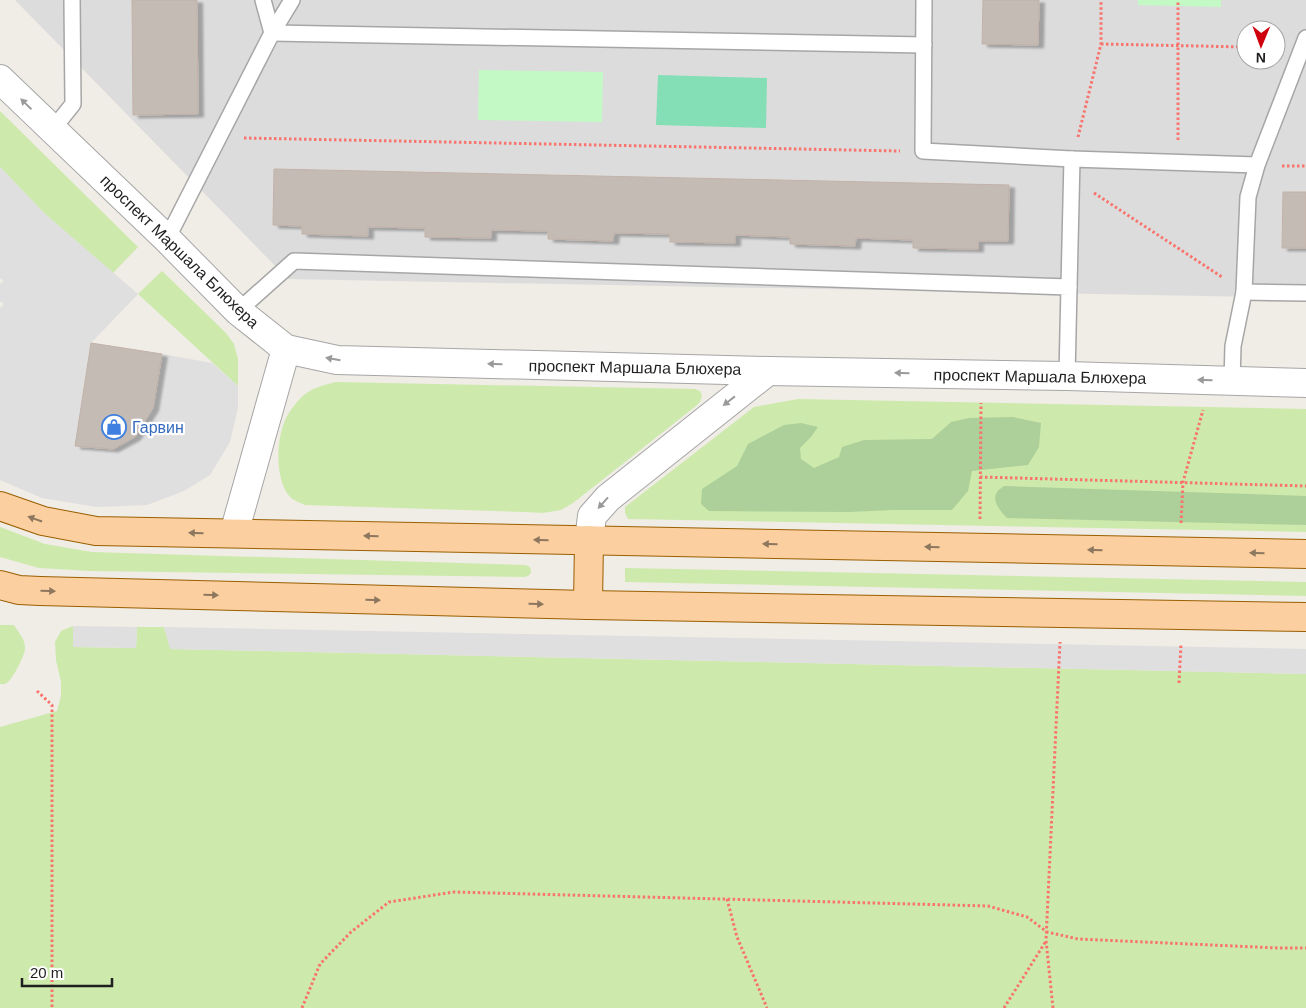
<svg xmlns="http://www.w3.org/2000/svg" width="1306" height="1008" font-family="Arial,sans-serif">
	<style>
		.residential { fill: #dddcdc; fill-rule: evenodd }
		.grass { fill: #cdeaac }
		.forest { fill: #adcf9a }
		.park { fill: #c3f9c5 }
		.pitch { fill: #84dfb7 }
		.parking { fill: #dfdfdf }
		.building { fill: #c5bbb5; stroke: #c2b2a8; filter: url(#shadow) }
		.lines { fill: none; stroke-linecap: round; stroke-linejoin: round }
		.service-casing { stroke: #a6a6a6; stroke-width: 18 }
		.minor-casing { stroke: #a6a6a6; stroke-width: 30 }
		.primary-casing { stroke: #9a5f01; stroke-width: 30 }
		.path { stroke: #f9746d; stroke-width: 3; stroke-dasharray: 2.5 2.5; stroke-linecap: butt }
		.service { stroke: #fff; stroke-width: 15 }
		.minor { stroke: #fff; stroke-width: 28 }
		.primary { stroke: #fbcf9f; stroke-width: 28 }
		.oneway { fill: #9a9a9a }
		.oneway2 { fill: #8d775f }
		.labels { text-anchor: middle; stroke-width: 4.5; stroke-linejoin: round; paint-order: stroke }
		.street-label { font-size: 16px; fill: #1f1f1f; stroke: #fff }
		.shop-label { font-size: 16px; fill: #366cbe; stroke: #fff; text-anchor: start }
	</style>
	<defs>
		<filter id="shadow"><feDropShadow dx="5.5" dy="3" stdDeviation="1" flood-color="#0004"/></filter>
	</defs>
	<rect width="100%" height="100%" fill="#f0ece6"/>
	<path class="residential" d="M 15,0 L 1306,0 L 1306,298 L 288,279 ZM 1246,30 L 1276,30 L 1276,60 L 1246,60 Z"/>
	<g class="grass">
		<path d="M 0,111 L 138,247 L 113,273 L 44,213 L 0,167 Z"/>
		<path d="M 162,271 L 226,333 L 234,344 L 238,359 L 238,386 L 138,294 Z"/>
		<path d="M 336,382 L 695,389 L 700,391 L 702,396 L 700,402 L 696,406 L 573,503 L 561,510 L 543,513 L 525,512 L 305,505 C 301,503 295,501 291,498 C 275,482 276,443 284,423 C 287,414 296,402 304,395 C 314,387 324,385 336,382 Z"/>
		<path d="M 798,399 L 1306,409 L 1306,532 L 628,519 L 625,513 L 625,507 L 754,407 Z"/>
		<path d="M 0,527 L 45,544 L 92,552 L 525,565 C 530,566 531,568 531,573 L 528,576 L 524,577 L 90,571 L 39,568 L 0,557 Z"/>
		<path d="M 625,568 L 1306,582 L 1306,596 L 625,582 Z"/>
		<path d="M 0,625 L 14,625 C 18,632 25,639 25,647 C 26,654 13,678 8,682 C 4,685 4,684 0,684 Z"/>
		<path d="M 73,626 L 73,647 L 136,648 L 137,627 L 164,627 L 171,649 L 1306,674 L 1306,1008 L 0,1008 L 0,727 L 57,711 L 61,696 L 61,682 L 56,660 L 55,642 L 61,631 Z"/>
	</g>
	<g class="forest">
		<path d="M 1013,417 L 1041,423 L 1039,447 L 1028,465 L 972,471 L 968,491 L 952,510 L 892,510 L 850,512 L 709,511 L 701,504 L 702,489 L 737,466 L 748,444 L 784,425 L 801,423 L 818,427 L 811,437 L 800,448 L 801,459 L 814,468 L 839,457 L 842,447 L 864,440 L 932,439 L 951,422 L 969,418 Z"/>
		<path d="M 1004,486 L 1306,496 L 1306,525 L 1007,518 C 1001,512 991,501 997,492 C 999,489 1002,488 1004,486 Z"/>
	</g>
	<g class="park">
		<path d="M 1138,0 L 1221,0 L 1221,7 L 1138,5 Z"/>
		<path d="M 479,70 L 603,72 L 602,122 L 478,120 Z"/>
	</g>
	<path class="pitch" d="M 658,75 L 767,78 L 766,128 L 656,125 Z"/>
	<g class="parking">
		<path d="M 0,167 L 44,213 L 138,294 L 91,343 L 75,446 L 113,449 L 135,437 L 153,408 L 162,354 L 212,363 L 238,386 L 238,408 L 230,442 L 210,475 L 184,491 L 147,505 L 97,507 L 42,498 L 0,480 L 0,308 L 4,304 L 0,301 L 0,284 L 4,281 L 0,278 Z"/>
		<path d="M 73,626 L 137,627 L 136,648 L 73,647 Z"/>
		<path d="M 164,627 L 1306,649 L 1306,674 L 170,649 Z"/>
	</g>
	<g class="building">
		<path d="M 132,0 L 197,0 L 198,114 L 133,115 Z"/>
		<path d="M 983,0 L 1039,0 L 1038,45 L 982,44 Z"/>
		<path d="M 274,169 L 1009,185 L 1008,241 L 978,241 L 978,249 L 913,248 L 913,240 L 856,238 L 855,246 L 790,244 L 790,237 L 735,235 L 735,243 L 670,242 L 670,234 L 614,233 L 613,241 L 548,239 L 548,231 L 491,230 L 491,238 L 425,237 L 425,228 L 368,227 L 368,236 L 302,234 L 302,226 L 273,225 Z"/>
		<path d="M 1283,192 L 1306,192 L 1306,248 L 1282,248 Z"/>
		<path d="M 91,343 L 162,354 L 153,408 L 135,437 L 113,449 L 75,446 Z"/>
	</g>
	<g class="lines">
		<defs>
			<g id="service">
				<path d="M 263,0 L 272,33 L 924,45"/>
				<path d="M 924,0 L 923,151 L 1072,159"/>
				<path d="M 53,129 L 73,104 L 72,0"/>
				<path d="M 167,239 L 272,33 L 292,0"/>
				<path d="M 1069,287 L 1072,159 L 1257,165"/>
				<path d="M 1244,292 L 1306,293"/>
				<path d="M 238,311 L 294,261 L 1069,287 L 1067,376"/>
				<path d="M 1232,381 L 1233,346 L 1244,292 L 1248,197 L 1257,165 L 1306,38"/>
			</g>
			<g id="minor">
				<path d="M 0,79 L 167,239 L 238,311 L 286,349 L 337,360 L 768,371 L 1067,376 L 1306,383"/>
				<path d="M 234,533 L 286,349"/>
				<path d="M 589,540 L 592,516 L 608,498 L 768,371"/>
			</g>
			<g id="primary">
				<path d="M 0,506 L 43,521 L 96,531 L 1306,554"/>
				<path d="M 0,585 L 19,590 L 40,591 L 588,605 L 1306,617"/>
				<path d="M 588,605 L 589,540"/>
			</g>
		</defs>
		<use href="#service" class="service-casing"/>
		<use href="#minor" class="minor-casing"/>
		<use href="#primary" class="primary-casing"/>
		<g class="path">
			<path d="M 1101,44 L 1246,47"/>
			<path d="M 1078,137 L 1101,44 L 1101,0"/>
			<path d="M 244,138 L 900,151"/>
			<path d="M 1178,140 L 1178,0"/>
			<path d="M 1282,166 L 1306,166"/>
			<path d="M 1094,193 L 1222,277"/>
			<path d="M 980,477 L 1306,486"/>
			<path d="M 980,519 L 981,403"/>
			<path d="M 1181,523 L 1183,482 L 1203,410"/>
			<path d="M 1179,683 L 1181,644"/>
			<path d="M 37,691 L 52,705 L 52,1008"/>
			<path d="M 727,899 L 737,937 L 767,1008"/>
			<path d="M 302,1008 L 320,964 L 351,932 L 389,902 L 454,892 L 988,906 L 1027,917 L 1047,932 L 1078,939 L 1278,948 L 1306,948"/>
			<path d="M 1004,1008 L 1046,941"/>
			<path d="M 1053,1008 L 1046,940 L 1060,642"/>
		</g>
		<use href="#service" class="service"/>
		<use href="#minor" class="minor"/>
		<use href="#primary" class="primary"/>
	</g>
	<defs><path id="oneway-solid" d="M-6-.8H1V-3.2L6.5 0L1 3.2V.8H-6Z" transform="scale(1.25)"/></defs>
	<g class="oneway">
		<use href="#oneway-solid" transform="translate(26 104) rotate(-136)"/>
		<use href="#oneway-solid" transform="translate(333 359) rotate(-170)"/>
		<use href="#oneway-solid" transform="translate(495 364) rotate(-179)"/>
		<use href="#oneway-solid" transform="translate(902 373) rotate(-179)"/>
		<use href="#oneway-solid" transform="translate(1205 380) rotate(-178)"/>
		<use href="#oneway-solid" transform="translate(729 401) rotate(142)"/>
		<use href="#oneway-solid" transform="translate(603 503) rotate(132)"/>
	</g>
	<g class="oneway2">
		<use href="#oneway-solid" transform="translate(35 519) rotate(-161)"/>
		<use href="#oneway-solid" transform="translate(196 533) rotate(-179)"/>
		<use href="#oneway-solid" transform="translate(371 536) rotate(-179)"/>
		<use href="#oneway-solid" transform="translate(541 540) rotate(-179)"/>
		<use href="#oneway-solid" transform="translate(770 544) rotate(-179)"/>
		<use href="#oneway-solid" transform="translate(932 547) rotate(-179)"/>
		<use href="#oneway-solid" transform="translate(1095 550) rotate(-179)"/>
		<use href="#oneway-solid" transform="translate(1257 553) rotate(-179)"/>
		<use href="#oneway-solid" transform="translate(48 591) rotate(2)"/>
		<use href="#oneway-solid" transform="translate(211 595) rotate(2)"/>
		<use href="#oneway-solid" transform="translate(373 600) rotate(2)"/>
		<use href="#oneway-solid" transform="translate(536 604) rotate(2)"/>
	</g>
	<defs>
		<symbol id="shop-ring" viewBox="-11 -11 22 22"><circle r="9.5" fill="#fff" stroke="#3f7fe0" stroke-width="1.5"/><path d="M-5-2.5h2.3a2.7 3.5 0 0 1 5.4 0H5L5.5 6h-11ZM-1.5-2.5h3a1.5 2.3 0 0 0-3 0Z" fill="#3f7fe0"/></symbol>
	</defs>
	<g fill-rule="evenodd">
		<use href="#shop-ring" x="100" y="413" width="28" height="28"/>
	</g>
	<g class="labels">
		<g class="street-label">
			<text transform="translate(180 251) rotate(44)" y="6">проспект Маршала Блюхера</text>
			<text transform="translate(635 367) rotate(1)" y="6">проспект Маршала Блюхера</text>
			<text transform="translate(1040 376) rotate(1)" y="6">проспект Маршала Блюхера</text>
		</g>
		<g class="shop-label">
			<text x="132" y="433">Гарвин</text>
		</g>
	</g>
	<g transform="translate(1261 45) rotate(181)"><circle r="24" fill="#ffffff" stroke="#a5a5a5"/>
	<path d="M0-4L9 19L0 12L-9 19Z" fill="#ce010c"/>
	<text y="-8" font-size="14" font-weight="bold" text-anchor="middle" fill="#1f1f1f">N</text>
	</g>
	<path d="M22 978v8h90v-8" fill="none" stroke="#1f1f1f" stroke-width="2.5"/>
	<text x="30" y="978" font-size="15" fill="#1f1f1f" stroke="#ffffff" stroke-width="4" paint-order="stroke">20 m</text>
</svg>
